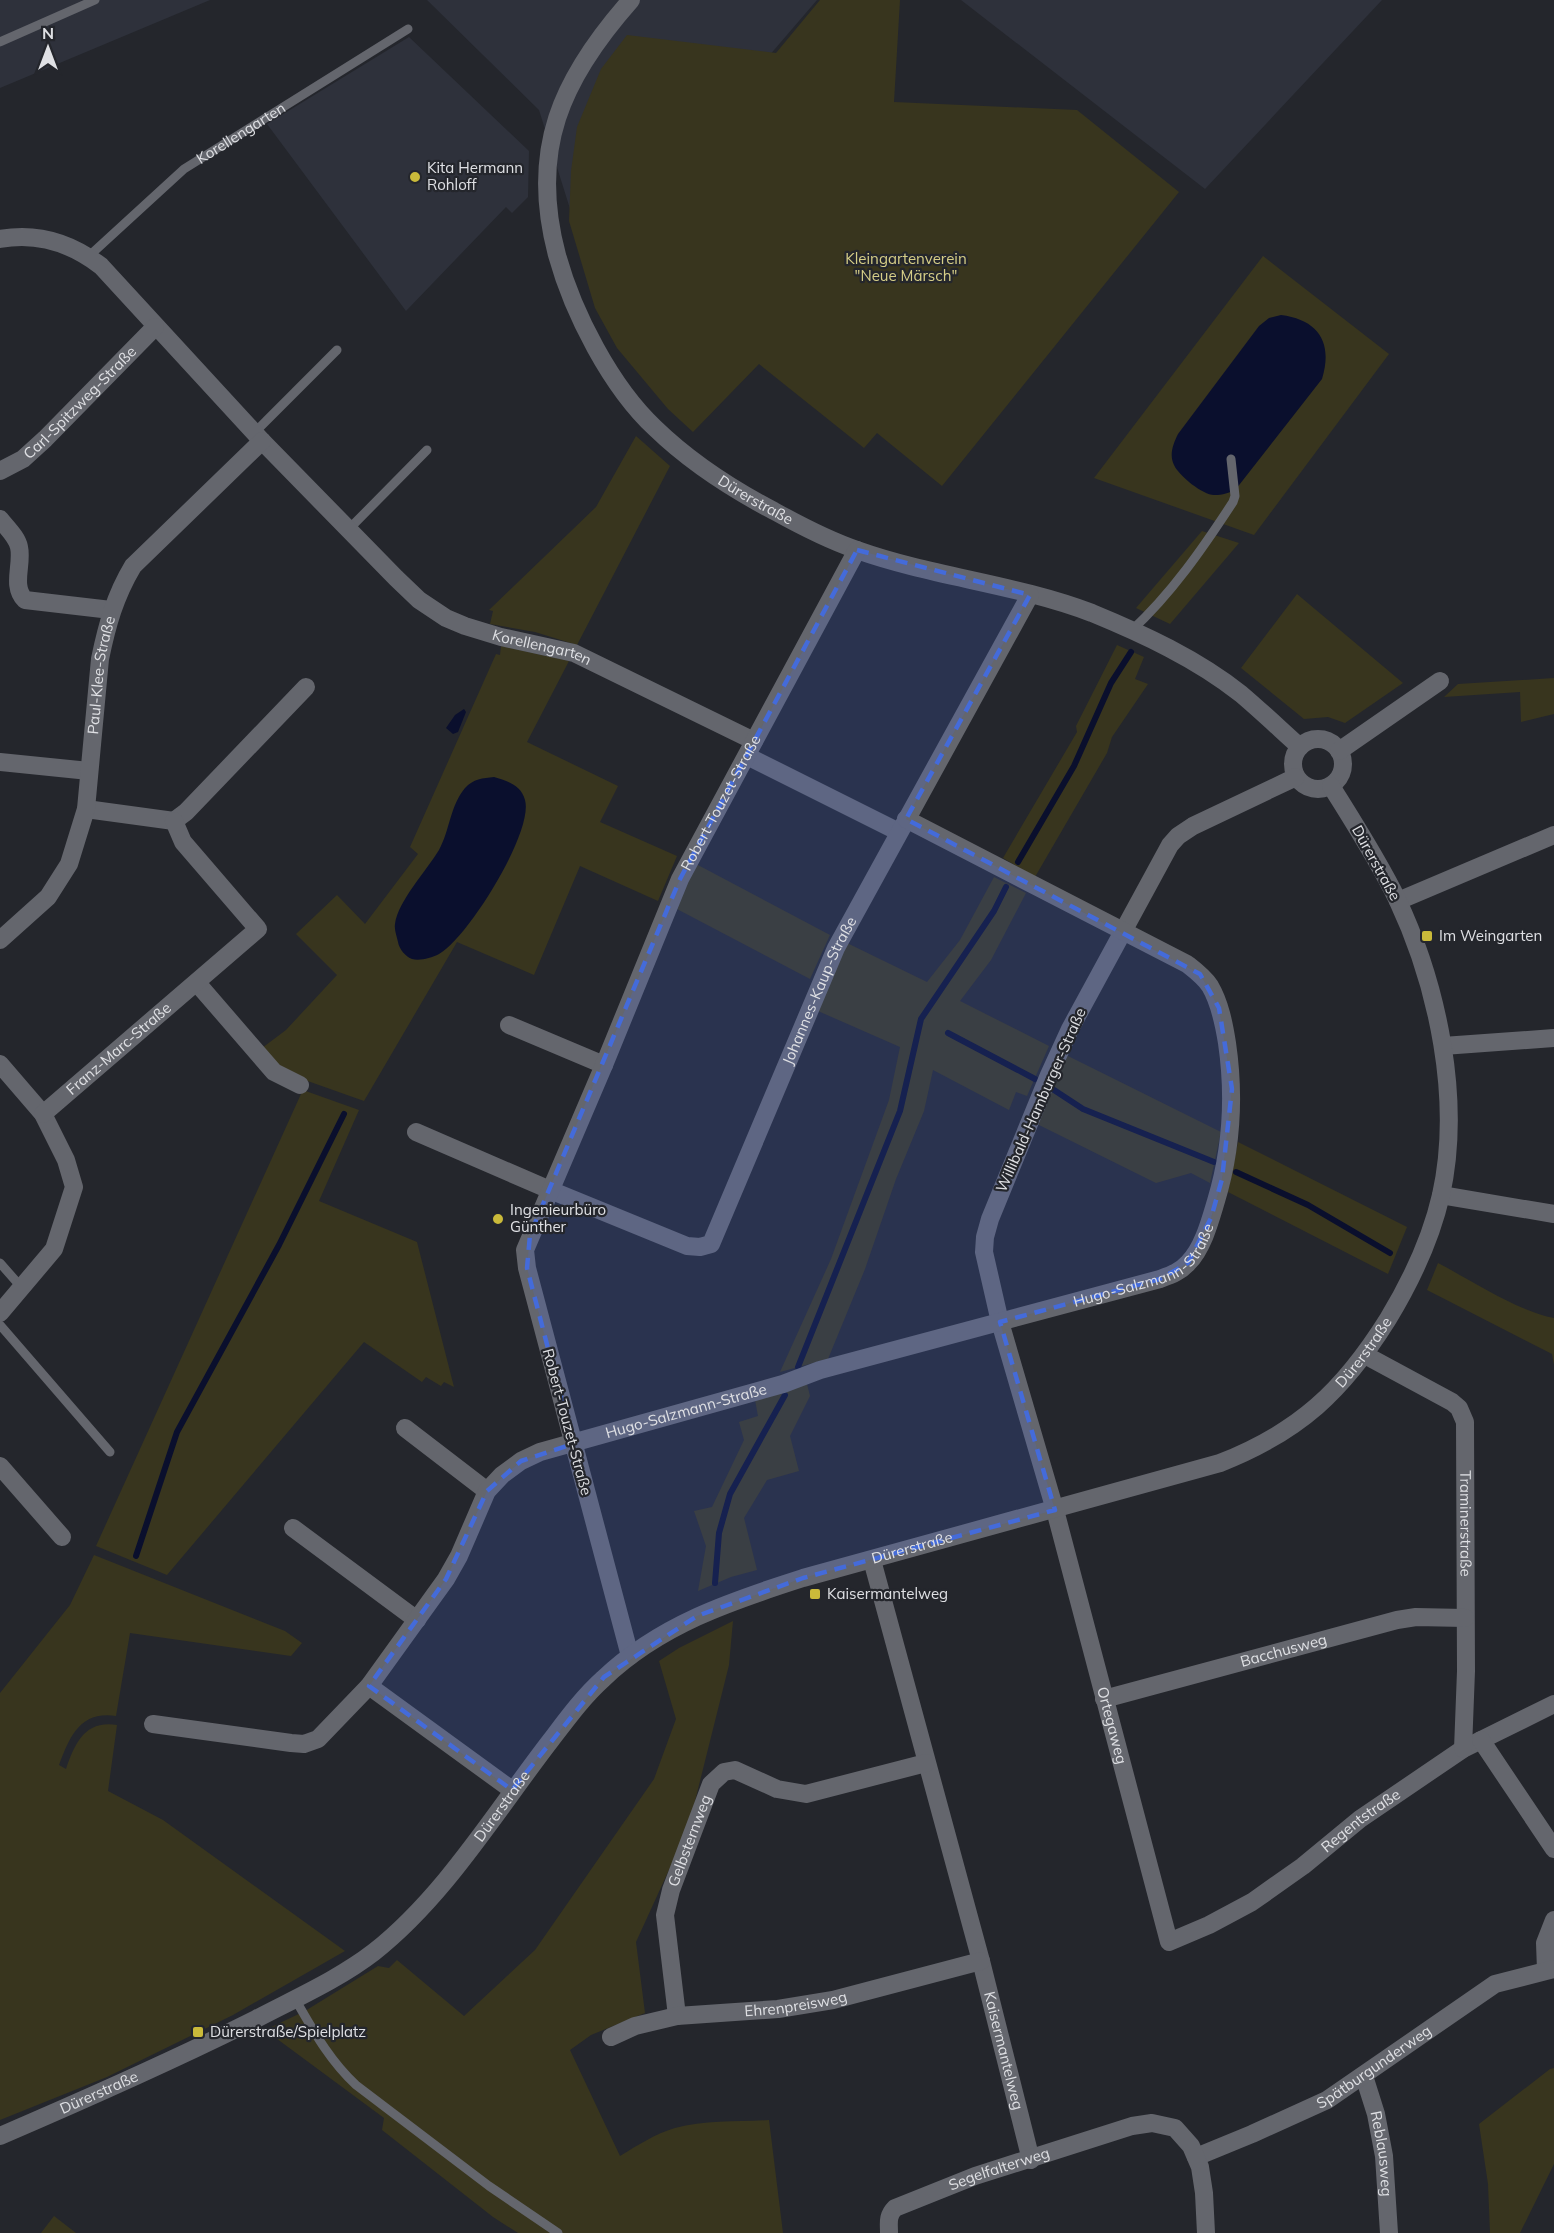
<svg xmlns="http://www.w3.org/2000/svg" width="1554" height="2233" font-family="Mulish,sans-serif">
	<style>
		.built { fill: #2e313b }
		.green { fill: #38351e }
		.water { fill: #0a0f2d }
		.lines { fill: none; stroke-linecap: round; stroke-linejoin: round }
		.stream { stroke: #0a0f2d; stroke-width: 6 }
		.lane { stroke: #64666d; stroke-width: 9 }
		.street { stroke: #64666d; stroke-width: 18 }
		.marked { fill: #446bda; fill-opacity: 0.2; stroke: #446bda; stroke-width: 4.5; stroke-dasharray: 12 8; stroke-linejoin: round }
		.poi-dot { fill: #caba3a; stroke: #24262c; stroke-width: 2 }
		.labels { text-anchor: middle; stroke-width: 4.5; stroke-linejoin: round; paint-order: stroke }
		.street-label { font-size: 15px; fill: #dfe0e4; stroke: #24262c }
		.poi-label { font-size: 15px; fill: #dfe0e4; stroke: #24262c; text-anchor: start }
		.park-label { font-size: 15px; fill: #d6ce87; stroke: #24262c }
	</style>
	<rect width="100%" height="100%" fill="#24262c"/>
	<g class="built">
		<path d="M 0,0 L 210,0 L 0,88 Z"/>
		<path d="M 427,0 L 817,0 L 588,266 L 539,110 Z"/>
		<path d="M 961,0 L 1382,0 L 1205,189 Z"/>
		<path d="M 409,37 L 529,151 L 528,197 L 512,213 L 506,207 L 406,311 L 267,124 Z"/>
	</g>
	<g class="green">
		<path d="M 820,0 L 900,0 L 894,102 L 1077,110 L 1179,192 L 942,486 L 877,433 L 864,448 L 759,364 L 693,432 L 668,409 L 617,348 L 595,308 L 569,221 L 571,171 L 577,127 L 601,69 L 627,35 L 776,53 Z"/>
		<path d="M 1263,256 L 1389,354 L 1254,535 L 1094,478 Z"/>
		<path d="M 636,436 L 670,466 L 577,645 L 535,632 L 490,624 L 493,611 L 489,610 L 596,507 Z"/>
		<path d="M 1202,531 L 1239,543 L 1170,624 L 1136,608 Z"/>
		<path d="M 1297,594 L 1403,683 L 1345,723 L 1328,717 L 1304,719 L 1241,668 Z"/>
		<path d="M 1117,645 L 1144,657 L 1135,679 L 1148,684 L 1112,737 L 1107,753 L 1035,877 L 1003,858 L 1077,732 L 1076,726 Z"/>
		<path d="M 501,646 L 569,661 L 527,742 L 618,786 L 600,822 L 677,856 L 658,901 L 580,866 L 534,975 L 457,942 L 364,1101 L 302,1079 L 275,1064 L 262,1048 L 286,1030 L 337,975 L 296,934 L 337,895 L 365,924 L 418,854 L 410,847 L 496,654 L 500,655 Z"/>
		<path d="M 1554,678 L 1554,714 L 1521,722 L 1520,692 L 1444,697 L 1458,684 Z"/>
		<path d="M 696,864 L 830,935 L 810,979 L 675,908 Z"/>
		<path d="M 994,877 L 1026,893 L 991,960 L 960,1001 L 1049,1046 L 1027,1096 L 1016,1092 L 1009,1110 L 933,1070 L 924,1111 L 896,1179 L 865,1269 L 828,1359 L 780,1372 L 831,1259 L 889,1100 L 900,1047 L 818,1011 L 847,943 L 927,982 L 960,940 Z"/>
		<path d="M 1066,1055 L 1221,1132 L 1210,1183 L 1191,1173 L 1156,1183 L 1037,1124 Z"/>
		<path d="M 300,1089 L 359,1110 L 319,1201 L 417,1242 L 454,1387 L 444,1382 L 441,1386 L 426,1377 L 422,1382 L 364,1342 L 167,1575 L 96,1546 L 301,1094 Z"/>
		<path d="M 1238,1142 L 1407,1227 L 1388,1274 L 1228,1192 Z"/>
		<path d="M 1438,1263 C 1471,1280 1517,1311 1554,1318 L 1554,1365 L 1552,1354 L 1427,1290 Z"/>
		<path d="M 807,1384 L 810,1396 L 790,1436 L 799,1471 L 767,1480 L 744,1518 L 757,1570 L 731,1577 L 698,1591 L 706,1546 L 694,1511 L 712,1507 L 744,1440 L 739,1422 L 758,1416 L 755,1400 Z"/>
		<path d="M 94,1555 L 285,1631 L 302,1643 L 291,1656 L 130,1633 L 116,1716 C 80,1711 70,1736 59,1765 L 66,1769 C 75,1743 85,1720 117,1725 L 108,1791 L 163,1820 L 345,1951 L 233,2015 L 107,2077 L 0,2120 L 0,1693 L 70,1605 Z"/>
		<path d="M 733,1621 L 729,1665 L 693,1809 L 673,1861 L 636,1942 L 645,2013 L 591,2035 L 570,2050 L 620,2156 C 638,2145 655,2134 675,2128 C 705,2120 739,2122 769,2120 L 783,2233 L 518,2233 L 493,2217 L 382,2130 L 384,2118 L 265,2030 L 305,2011 L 378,1966 L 389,1968 L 397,1960 L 464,2016 L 535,1950 L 654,1779 L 676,1719 L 659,1661 L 679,1648 Z"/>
		<path d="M 1554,2068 L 1554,2164 L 1520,2233 L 1490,2233 L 1488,2184 L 1479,2124 L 1550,2069 Z"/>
		<path d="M 54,2216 L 76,2233 L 41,2233 Z"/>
	</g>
	<g class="water">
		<path d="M 1281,315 C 1319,320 1333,343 1322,379 L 1236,489 C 1229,493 1223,495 1214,495 C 1203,495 1179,476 1174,465 C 1169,455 1173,444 1178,434 L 1259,326 L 1269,318 Z"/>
		<path d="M 464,709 L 466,712 L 458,732 L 453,734 L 446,728 L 455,715 Z"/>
		<path d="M 494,777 C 507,781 521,785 525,800 C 534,832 467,939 439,954 C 431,958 420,961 412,959 C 406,957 399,949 398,942 C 397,937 394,930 395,924 C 398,901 427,870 439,850 C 450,830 450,806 465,788 C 473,779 483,778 494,777 Z"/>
	</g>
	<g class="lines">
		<g class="stream">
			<path d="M 1018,862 L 1074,766 L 1111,683 L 1131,652"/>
			<path d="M 948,1033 L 1035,1079"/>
			<path d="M 1054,1090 L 1083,1109 L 1214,1162"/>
			<path d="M 1236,1172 L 1308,1205 L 1390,1253"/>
			<path d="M 798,1367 L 900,1111 L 921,1019 L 994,911 L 1006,887"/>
			<path d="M 136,1556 L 177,1432 L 279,1245 L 344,1114"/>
			<path d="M 715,1583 L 719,1533 L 730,1494 L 785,1395"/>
		</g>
		<g class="lane">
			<path d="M 0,42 L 95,0"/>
			<path id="s1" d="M 89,256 L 184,169 L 408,29"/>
			<path d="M 254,433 L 337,350"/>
			<path d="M 348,530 L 427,450"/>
			<path d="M 1131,631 C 1172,593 1203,548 1233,502 L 1235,496 L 1231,459"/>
			<path d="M 0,1263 L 22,1288"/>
			<path d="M 0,1325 L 110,1452"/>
			<path d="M 295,1999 C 313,2030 329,2060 356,2085 L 489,2186 L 558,2233"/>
		</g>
		<g class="street">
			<path id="s2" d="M 631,0 C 561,79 529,150 557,255 C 573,313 611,387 655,428 C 690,462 732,489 774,511 C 801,526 828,540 857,550 C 933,577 1016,584 1092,613 C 1143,634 1197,659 1241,694 C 1261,711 1280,729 1300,747"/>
			<path id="s3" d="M 0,239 C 38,232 71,243 101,266 L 262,441 L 396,578 L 419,600 L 446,618 L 465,626 L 501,637 L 574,653 L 754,741"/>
			<path id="s4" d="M 0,471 L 23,459 L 45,439 L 155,327"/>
			<path d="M 0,519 C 7,528 17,537 19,547 C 23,564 11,586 25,600 L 111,610"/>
			<circle cx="1318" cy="764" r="25"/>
			<path d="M 1339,751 L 1440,681"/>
			<path d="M 747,756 L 899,832"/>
			<path d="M 0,762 L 89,771"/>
			<path id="s5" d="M 1296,777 L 1193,826 L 1178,836 L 1170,845 L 1070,1029 L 1049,1075 L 990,1219 L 985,1237 L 984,1252 L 1000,1322 L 1055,1510 L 1169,1942 L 1209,1925 L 1252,1902 L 1303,1866 L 1360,1819 L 1463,1749 L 1554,1704"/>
			<path d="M 86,809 L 174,821 L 186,812 L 306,687"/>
			<path d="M 1398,901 L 1554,835"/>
			<path id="s6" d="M 0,940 L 48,897 L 69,864 L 86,809 L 100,659 C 107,625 115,596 133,566 L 262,441"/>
			<path d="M 197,983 L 274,1072 L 300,1085"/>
			<path d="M 509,1025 L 604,1065"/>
			<path d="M 1443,1046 L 1554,1038"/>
			<path d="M 0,1064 L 43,1114 L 66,1160 L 74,1187 L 54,1249 L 0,1313"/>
			<path id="s7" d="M 43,1114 L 258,929 L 183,842 L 174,821"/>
			<path id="s8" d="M 416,1132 L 550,1190 L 687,1246 L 700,1247 L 711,1244 L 836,948 L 1030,595"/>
			<path d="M 1441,1195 L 1554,1214"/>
			<path id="s9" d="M 1365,1355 L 1452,1402 L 1459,1408 L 1465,1422 L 1466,1671 L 1463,1749"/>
			<path d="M 405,1428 L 487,1491"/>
			<path d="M 0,1466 L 62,1537"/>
			<path d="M 293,1528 L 417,1620"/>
			<path id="s10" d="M 872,1560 L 981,1961 L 1031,2160"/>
			<path id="s11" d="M 630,1656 L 527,1268 L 525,1250 L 604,1065 L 680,879 L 857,550"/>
			<path d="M 369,1686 L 512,1790"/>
			<path id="s12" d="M 1104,1699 L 1397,1620 L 1416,1617 L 1465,1618"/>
			<path id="s13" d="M 153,1724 L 291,1743 L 304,1744 L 318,1739 L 369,1686 L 446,1579 L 459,1556 L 487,1491 L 502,1475 L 521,1461 L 540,1452 L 783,1384 L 820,1370 L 1160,1279 C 1171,1275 1180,1272 1188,1263 C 1203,1248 1210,1221 1216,1201 C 1232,1148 1235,1098 1227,1043 C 1224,1024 1220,1003 1210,986 C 1204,977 1196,971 1187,964 L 906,819"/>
			<path d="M 1481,1740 L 1554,1849"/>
			<path d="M 1546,1970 L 1545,1943 L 1554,1920"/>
			<path id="s14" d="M 677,2016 L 665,1915 L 671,1890 L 711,1784 L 724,1772 L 735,1770 L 777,1789 L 806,1794 L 926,1763"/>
			<path id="s15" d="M 611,2037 L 635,2026 L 677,2016 L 778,2009 L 833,2000 L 981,1961"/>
			<path id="s16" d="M 1364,2076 L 1376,2114 L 1384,2156 L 1389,2233"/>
			<path id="s17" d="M 0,2136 C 86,2099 172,2061 256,2019 C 296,1998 339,1979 374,1952 C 445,1896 496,1811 551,1740 C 567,1719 583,1697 603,1679 C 659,1625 731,1601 803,1578 L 1220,1463 C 1299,1432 1343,1391 1388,1319 C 1411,1281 1431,1239 1441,1195 C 1462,1100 1438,986 1397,899 C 1378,860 1354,823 1331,786"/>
			<path id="s18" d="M 1196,2157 L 1252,2134 L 1327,2100 L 1495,1984 L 1554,1969"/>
			<path id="s19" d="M 889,2233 C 889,2223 887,2216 895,2208 L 975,2176 L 1132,2126 L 1152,2123 L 1175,2128 L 1191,2146 L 1200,2167 L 1204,2193 L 1206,2233"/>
		</g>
	</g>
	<path class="marked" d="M 857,550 L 1030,595 L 906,819 L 1200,974 L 1219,1008 L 1232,1089 L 1222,1179 L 1211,1218 L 1188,1263 L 1160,1279 L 1000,1322 L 1055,1510 L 803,1578 L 697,1616 L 604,1677 L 512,1790 L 369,1686 L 446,1579 L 487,1491 L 521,1461 L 573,1444 L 527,1268 L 530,1235 L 680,879 Z"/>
	<g class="poi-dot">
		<circle cx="415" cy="177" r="6"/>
		<rect x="1421" y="930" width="12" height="12" rx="3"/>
		<circle cx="498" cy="1219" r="6"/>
		<rect x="809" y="1588" width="12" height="12" rx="3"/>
		<rect x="192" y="2026" width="12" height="12" rx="3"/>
	</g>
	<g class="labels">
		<g class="street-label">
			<text dy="5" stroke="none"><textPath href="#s1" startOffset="196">Korellengarten</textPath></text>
			<text dy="5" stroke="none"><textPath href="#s4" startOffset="106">Carl-Spitzweg-Straße</textPath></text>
			<text dy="5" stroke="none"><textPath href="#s2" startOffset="604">Dürerstraße</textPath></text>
			<text dy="5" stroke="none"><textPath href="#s3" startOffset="702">Korellengarten</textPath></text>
			<text dy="5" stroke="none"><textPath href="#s6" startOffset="296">Paul-Klee-Straße</textPath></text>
			<text dy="5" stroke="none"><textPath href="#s11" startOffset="908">Robert-Touzet-Straße</textPath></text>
			<text transform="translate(1376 863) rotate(61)" y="5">Dürerstraße</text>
			<text dy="5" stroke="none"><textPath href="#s8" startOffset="594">Johannes-Kaup-Straße</textPath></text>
			<text dy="5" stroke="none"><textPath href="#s7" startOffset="100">Franz-Marc-Straße</textPath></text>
			<text transform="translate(1041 1100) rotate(-66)" y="5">Willibald-Hamburger-Straße</text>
			<text dy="5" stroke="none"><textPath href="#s13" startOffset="1174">Hugo-Salzmann-Straße</textPath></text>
			<text dy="5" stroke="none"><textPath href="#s17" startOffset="1618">Dürerstraße</textPath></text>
			<text dy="5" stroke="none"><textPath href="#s13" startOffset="688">Hugo-Salzmann-Straße</textPath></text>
			<text transform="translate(567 1422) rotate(75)" y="5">Robert-Touzet-Straße</text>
			<text dy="5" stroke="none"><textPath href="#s9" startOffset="225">Traminerstraße</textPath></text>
			<text dy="5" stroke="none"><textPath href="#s17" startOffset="1114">Dürerstraße</textPath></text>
			<text dy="5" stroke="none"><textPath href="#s12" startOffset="186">Bacchusweg</textPath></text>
			<text dy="5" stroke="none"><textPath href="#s5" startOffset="1084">Ortegaweg</textPath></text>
			<text dy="5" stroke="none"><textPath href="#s17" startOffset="612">Dürerstraße</textPath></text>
			<text dy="5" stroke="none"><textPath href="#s5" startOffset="1536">Regentstraße</textPath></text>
			<text dy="5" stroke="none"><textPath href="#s14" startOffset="180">Gelbsternweg</textPath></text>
			<text dy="5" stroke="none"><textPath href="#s15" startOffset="189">Ehrenpreisweg</textPath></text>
			<text dy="5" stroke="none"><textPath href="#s10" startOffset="508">Kaisermantelweg</textPath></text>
			<text dy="5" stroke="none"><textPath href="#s18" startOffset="200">Spätburgunderweg</textPath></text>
			<text dy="5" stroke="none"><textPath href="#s17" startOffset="108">Dürerstraße</textPath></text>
			<text dy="5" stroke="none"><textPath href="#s16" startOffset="80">Reblausweg</textPath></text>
			<text dy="5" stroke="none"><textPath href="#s19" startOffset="138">Segelfalterweg</textPath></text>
		</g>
		<g class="poi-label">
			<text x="427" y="173">Kita Hermann<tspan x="427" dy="17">Rohloff</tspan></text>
			<text x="1439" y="941">Im Weingarten</text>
			<text x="510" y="1215">Ingenieurbüro<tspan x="510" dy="17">Günther</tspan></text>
			<text x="827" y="1599">Kaisermantelweg</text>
			<text x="210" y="2037">Dürerstraße/Spielplatz</text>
		</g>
		<g class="park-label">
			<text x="906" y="264">Kleingartenverein<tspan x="906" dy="17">"Neue Märsch"</tspan></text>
		</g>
	</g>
	<g transform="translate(48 48)" stroke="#24262c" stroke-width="4.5" paint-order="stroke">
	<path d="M0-4.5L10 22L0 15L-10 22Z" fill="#dfe0e4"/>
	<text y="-9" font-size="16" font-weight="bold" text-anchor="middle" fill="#dfe0e4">N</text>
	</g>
</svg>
